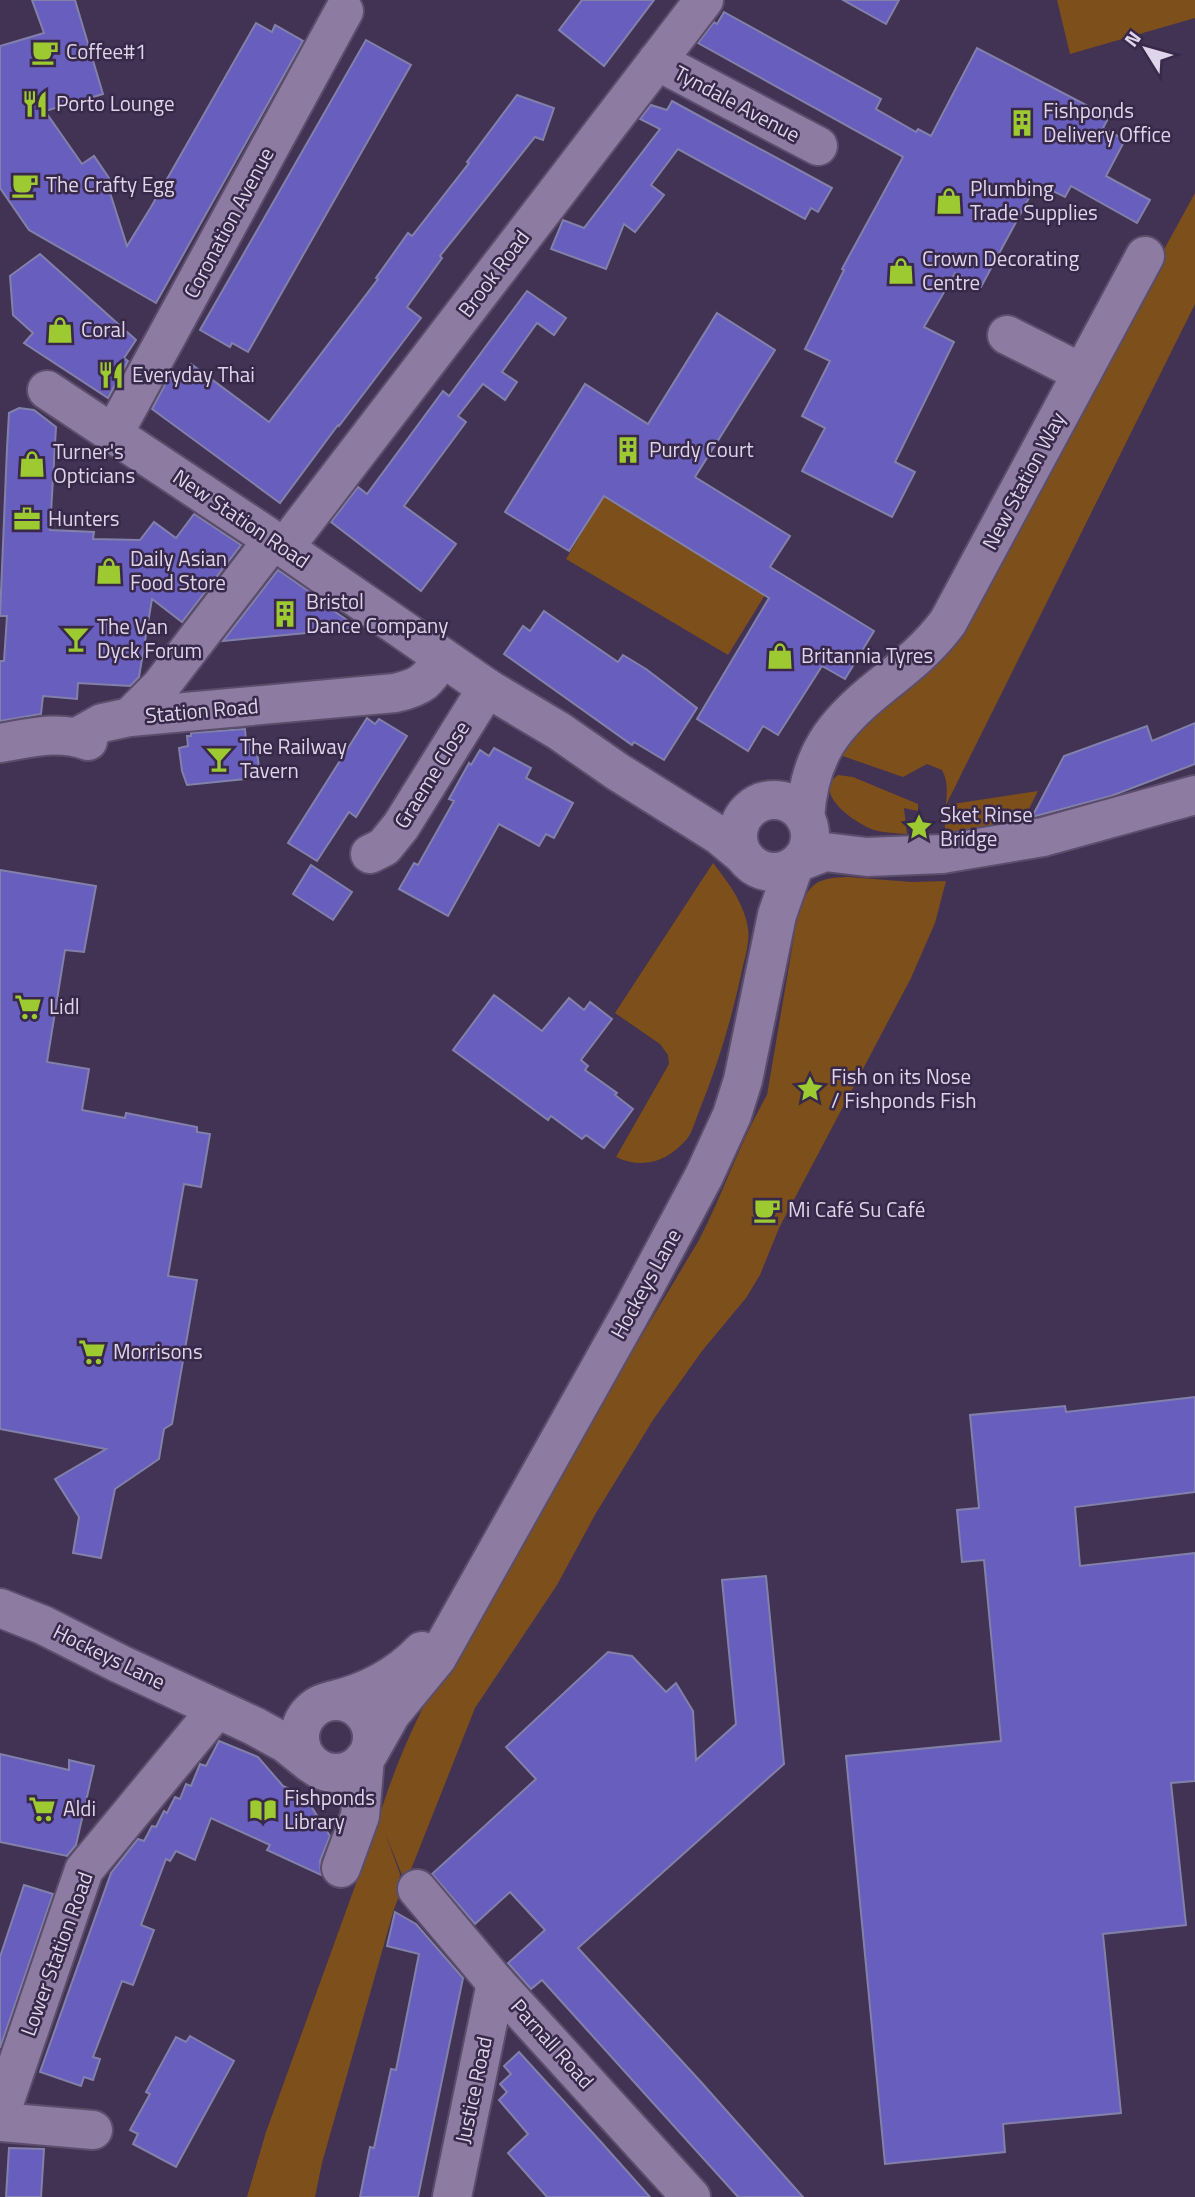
<svg xmlns="http://www.w3.org/2000/svg" width="1195" height="2197" font-family="'Titillium Web',sans-serif">
	<style>
		.green { fill: #7d4f1a }
		.building { fill: #685ebd; stroke: #8281aa; stroke-width: 2 }
		.lines { fill: none; stroke-linecap: round; stroke-linejoin: round }
		.minor-casing { stroke: #5c4e6b; stroke-width: 42 }
		.minor { stroke: #8d7ba2; stroke-width: 38 }
		.labels { text-anchor: middle; stroke-width: 5; stroke-linejoin: round; paint-order: stroke }
		.poi-label { font-size: 21px; fill: #ded5ea; stroke: #382849; text-anchor: start }
		.street-label { font-size: 21px; fill: #ded5ea; stroke: #382849 }
	</style>
	<rect width="100%" height="100%" fill="#423254"/>
	<g class="green">
		<path d="M 1057,0 L 1195,0 L 1195,18 L 1070,54 Z"/>
		<path d="M 1195,193 L 1195,304 L 946,805 L 1038,791 L 1022,823 L 946,834 C 941,812 953,789 942,770 L 927,764 L 903,777 L 834,753 L 1019,514 Z"/>
		<path d="M 604,496 L 765,595 L 728,655 L 566,559 Z"/>
		<path d="M 838,775 L 853,777 L 918,804 L 918,811 L 904,808 L 907,834 C 896,833 884,833 874,830 C 857,824 811,794 838,775 Z"/>
		<path d="M 713,863 C 728,882 744,903 748,928 C 750,942 745,957 742,970 C 732,1018 718,1064 700,1109 C 696,1118 693,1131 687,1139 C 668,1161 643,1170 616,1157 L 669,1064 L 668,1055 L 660,1044 L 615,1013 Z"/>
		<path d="M 848,877 L 912,882 L 946,881 L 935,923 L 911,978 L 779,1228 L 760,1275 L 746,1298 L 702,1351 L 653,1420 L 596,1513 L 557,1585 L 475,1708 L 408,1877 L 402,1875 L 385,1833 L 400,1874 L 399,1884 L 403,1886 L 394,1909 L 322,2163 L 315,2197 L 247,2197 L 266,2132 L 376,1828 C 406,1720 467,1626 524,1531 C 583,1434 641,1337 699,1240 C 724,1192 740,1141 767,1095 L 798,913 C 809,883 816,878 848,877 Z"/>
	</g>
	<g class="building">
		<path d="M 32,0 L 75,0 L 103,94 L 45,111 L 82,164 L 94,156 L 109,178 L 106,180 L 127,246 L 151,207 L 256,23 L 272,32 L 275,25 L 303,41 L 156,303 L 29,230 L 0,188 L 0,46 L 44,33 Z"/>
		<path d="M 582,0 L 654,0 L 604,66 L 559,30 Z"/>
		<path d="M 843,0 L 899,0 L 886,24 Z"/>
		<path d="M 724,12 L 881,99 L 876,109 L 916,132 L 918,129 L 931,136 L 977,48 L 1109,117 L 1103,128 L 1125,140 L 1106,176 L 1150,200 L 1137,223 L 1071,186 L 1065,197 L 1037,183 L 981,287 L 955,273 L 924,327 L 954,342 L 895,462 L 915,472 L 892,517 L 802,471 L 825,428 L 802,416 L 830,361 L 805,349 L 844,270 L 842,269 L 903,157 L 698,43 L 714,22 L 717,24 Z"/>
		<path d="M 366,40 L 411,65 L 248,352 L 232,343 L 230,347 L 200,330 Z"/>
		<path d="M 517,95 L 554,108 L 543,140 L 535,137 L 440,256 L 442,258 L 407,307 L 421,318 L 339,426 L 338,425 L 280,503 L 152,409 L 169,377 L 177,383 L 191,364 L 269,422 L 378,279 L 376,278 L 408,233 L 412,236 L 469,163 L 467,162 Z"/>
		<path d="M 672,101 L 832,188 L 818,212 L 811,208 L 805,219 L 678,149 L 651,185 L 664,195 L 635,232 L 624,224 L 606,269 L 551,249 L 563,220 L 584,228 L 660,129 L 640,119 L 651,105 L 667,110 Z"/>
		<path d="M 40,254 L 136,340 L 124,358 L 128,361 L 108,398 L 24,343 L 33,333 L 13,315 L 10,276 Z"/>
		<path d="M 527,291 L 566,318 L 554,335 L 537,323 L 502,372 L 517,382 L 505,400 L 483,384 L 458,416 L 466,422 L 404,506 L 456,544 L 421,591 L 331,522 L 358,487 L 367,494 L 443,391 L 449,396 Z"/>
		<path d="M 717,313 L 775,350 L 695,477 L 790,536 L 770,567 L 874,631 L 845,679 L 822,666 L 778,735 L 763,726 L 748,751 L 697,719 L 769,598 L 604,496 L 569,551 L 505,512 L 585,384 L 648,424 Z"/>
		<path d="M 19,408 L 34,410 L 56,427 L 50,530 L 94,532 L 93,539 L 140,540 L 154,522 L 176,538 L 194,514 L 241,545 L 182,622 L 152,599 L 139,677 L 130,686 L 78,683 L 77,699 L 43,696 L 41,714 L 0,721 L 0,661 L 4,661 L 7,616 L 0,616 L 7,448 L 9,413 Z"/>
		<path d="M 278,570 L 320,599 L 319,601 L 359,628 L 223,641 Z"/>
		<path d="M 544,611 L 618,662 L 623,655 L 646,669 L 697,708 L 664,760 L 634,742 L 632,745 L 504,654 L 523,626 L 530,631 Z"/>
		<path d="M 367,718 L 375,724 L 379,719 L 407,736 L 356,817 L 349,812 L 317,861 L 288,843 Z"/>
		<path d="M 1195,723 L 1195,764 L 1111,796 L 1032,817 L 1064,756 L 1147,726 L 1152,741 Z"/>
		<path d="M 245,729 L 246,741 L 256,740 L 259,769 L 244,771 L 245,779 L 187,785 L 182,771 L 179,748 L 188,746 L 187,736 L 191,736 L 191,733 Z"/>
		<path d="M 494,748 L 531,768 L 526,778 L 573,803 L 554,838 L 546,834 L 539,846 L 499,824 L 448,916 L 399,889 L 414,863 L 418,865 L 454,801 L 449,799 L 469,763 L 471,765 L 480,750 L 489,756 Z"/>
		<path d="M 311,865 L 352,892 L 333,920 L 293,894 Z"/>
		<path d="M 0,870 L 96,886 L 84,952 L 65,950 L 47,1062 L 89,1069 L 82,1110 L 125,1118 L 126,1113 L 197,1127 L 197,1132 L 210,1134 L 201,1187 L 184,1184 L 168,1276 L 197,1280 L 172,1424 L 164,1429 L 159,1459 L 115,1489 L 101,1558 L 73,1553 L 79,1517 L 55,1479 L 106,1449 L 0,1429 Z"/>
		<path d="M 494,995 L 542,1031 L 569,998 L 584,1010 L 590,1002 L 612,1019 L 581,1060 L 588,1066 L 585,1070 L 617,1093 L 615,1095 L 633,1109 L 604,1148 L 586,1135 L 582,1139 L 551,1116 L 548,1120 L 453,1050 Z"/>
		<path d="M 1195,1397 L 1195,1492 L 1075,1507 L 1080,1566 L 1195,1553 L 1195,1781 L 1171,1783 L 1186,1925 L 1103,1934 L 1121,2113 L 1003,2124 L 1005,2152 L 885,2164 L 846,1756 L 1001,1741 L 984,1560 L 962,1562 L 957,1510 L 979,1508 L 970,1415 L 1065,1406 L 1066,1412 Z"/>
		<path d="M 766,1576 L 784,1764 L 578,1948 L 701,2082 L 803,2197 L 738,2197 L 542,1980 L 531,1989 L 508,1963 L 545,1930 L 510,1892 L 475,1924 L 432,1874 L 536,1779 L 506,1747 L 608,1652 L 632,1656 L 666,1692 L 676,1683 L 693,1711 L 696,1760 L 736,1724 L 722,1580 Z"/>
		<path d="M 219,1741 L 258,1757 L 283,1786 L 313,1800 L 311,1806 L 330,1836 L 320,1861 L 321,1875 L 267,1850 L 270,1845 L 211,1818 L 195,1860 L 176,1851 L 170,1861 L 166,1859 L 141,1925 L 154,1930 L 133,1985 L 122,1981 L 93,2057 L 100,2059 L 93,2080 L 84,2077 L 81,2086 L 40,2072 L 111,1873 L 138,1839 L 144,1841 L 152,1826 L 156,1827 L 164,1811 L 167,1813 L 175,1797 L 180,1799 L 186,1784 L 191,1786 L 200,1764 L 206,1766 Z"/>
		<path d="M 0,1754 L 69,1770 L 69,1760 L 94,1766 L 76,1845 L 67,1856 L 0,1842 Z"/>
		<path d="M 24,1885 L 53,1894 L 0,2048 L 0,1957 Z"/>
		<path d="M 395,1912 L 416,1924 L 463,1978 L 418,2197 L 360,2197 L 370,2147 L 374,2148 L 391,2069 L 396,2070 L 419,1954 L 387,1946 Z"/>
		<path d="M 190,2036 L 234,2061 L 176,2167 L 133,2144 L 138,2134 L 130,2130 L 150,2094 L 146,2092 L 176,2037 L 186,2042 Z"/>
		<path d="M 519,2052 L 601,2142 L 650,2197 L 547,2197 L 508,2153 L 528,2134 L 499,2100 L 507,2092 L 500,2084 L 511,2074 L 504,2066 Z"/>
		<path d="M 9,2148 L 44,2149 L 41,2197 L 6,2197 Z"/>
	</g>
	<g class="lines">
		<defs>
			<g id="minor">
				<path d="M 657,61 L 818,146"/>
				<path d="M 1007,335 L 1082,373"/>
				<path d="M 47,390 L 273,540 L 487,688 L 559,731 L 618,772 L 720,836 L 743,855"/>
				<path d="M 114,433 L 344,11"/>
				<path d="M 284,548 L 704,0"/>
				<path d="M 130,717 L 160,687 L 273,540"/>
				<path d="M 77,737 L 102,723 L 130,717 L 395,693 C 422,687 428,681 442,657"/>
				<path d="M 0,743 C 30,738 59,730 88,741"/>
				<circle cx="774" cy="836" r="36"/>
				<path d="M 805,818 C 809,755 833,724 881,686 C 906,666 929,648 948,622 L 1145,256"/>
				<path d="M 370,854 L 384,847 L 401,826 L 487,688"/>
				<path d="M 799,862 L 825,852 L 867,857 L 942,854 L 1043,837 L 1195,795"/>
				<path d="M 0,1608 L 43,1625 L 120,1664 L 254,1726 L 285,1743 L 310,1763"/>
				<circle cx="336" cy="1737" r="36"/>
				<path d="M 330,1701 C 366,1693 397,1677 422,1651"/>
				<path d="M 369,1753 L 391,1714 L 437,1658 L 634,1307 L 704,1176 L 732,1115 L 743,1080 L 777,915 L 794,866"/>
				<path d="M 341,1868 L 360,1816 L 365,1758"/>
				<path d="M 417,1889 L 496,1983 L 691,2197"/>
				<path d="M 0,2115 L 84,1870 L 217,1709"/>
				<path d="M 0,2122 L 93,2130"/>
				<path d="M 452,2197 L 496,1983"/>
			</g>
		</defs>
		<use href="#minor" class="minor-casing"/>
		<use href="#minor" class="minor"/>
	</g>
	<defs>
		<symbol id="cafe-bare" viewBox="-9 -9 18 18"><path d="M-5.5-4.5H6V0H3Q3 3.5 0 3.5H-2.5Q-5.5 3.5-5.5 0ZM3-3.2v2h1.7v-2ZM-6 4.5H4V6H-6Z" fill="#9dca30" stroke="#382849" stroke-width="2.5" paint-order="stroke"/></symbol>
		<symbol id="restaurant-bare" viewBox="-9 -9 18 18"><path d="M-5-6h1v4h1v-4h1v4h1v-4h1v5L-1.5 .5V6h-2V.5L-5-1ZM5-6V6H3V1.5H1.5Q1.5-4 5-6Z" fill="#9dca30" stroke="#382849" stroke-width="2.5" paint-order="stroke"/></symbol>
		<symbol id="building-bare" viewBox="-9 -9 18 18"><path d="M-4-6H4V6H1V3H-1V6H-4ZM-2.5-4.3h1.7v1.8h-1.7ZM.8-4.3h1.7v1.8H.8ZM-2.5-1h1.7V.8h-1.7ZM.8-1h1.7V.8H.8Z" fill="#9dca30" stroke="#382849" stroke-width="2.5" paint-order="stroke"/></symbol>
		<symbol id="shop-bare" viewBox="-9 -9 18 18"><path d="M-5-2.5h2.3a2.7 3.5 0 0 1 5.4 0H5L5.5 6h-11ZM-1.5-2.5h3a1.5 2.3 0 0 0-3 0Z" fill="#9dca30" stroke="#382849" stroke-width="2.5" paint-order="stroke"/></symbol>
		<symbol id="office-bare" viewBox="-9 -9 18 18"><path d="M-6-3h4V-5.5h4V-3h4V5H-6ZM-1-4.5V-3h2v-1.5ZM-6 0V1H6V0Z" fill="#9dca30" stroke="#382849" stroke-width="2.5" paint-order="stroke"/></symbol>
		<symbol id="bar-bare" viewBox="-9 -9 18 18"><path d="M-6-5H6L.8 .8V4.5H3.5V6h-7V4.5H-.8V.8Z" fill="#9dca30" stroke="#382849" stroke-width="2.5" paint-order="stroke"/></symbol>
		<symbol id="sight-bare" viewBox="-9 -9 18 18"><path d="M0-6L1.8-2.2L6-1.7L2.9 1.2L3.7 5.4L0 3.3L-3.7 5.4L-2.9 1.2L-6-1.7L-1.8-2.2Z" fill="#9dca30" stroke="#382849" stroke-width="2.5" paint-order="stroke"/></symbol>
		<symbol id="supermarket-bare" viewBox="-9 -9 18 18"><path d="M-6-5.5h2.5l.6 2H6L4.5 2H-2.5L-4.4-4H-6ZM-1.5 3.2a1.3 1.3 0 1 0 .1 0ZM3 3.2a1.3 1.3 0 1 0 .1 0Z" fill="#9dca30" stroke="#382849" stroke-width="2.5" paint-order="stroke"/></symbol>
		<symbol id="library-bare" viewBox="-9 -9 18 18"><path d="M-6-4Q-3-5.5-.7-3.5V5Q-3 3-6 4ZM6-4Q3-5.5 .7-3.5V5Q3 3 6 4Z" fill="#9dca30" stroke="#382849" stroke-width="2.5" paint-order="stroke"/></symbol>
	</defs>
	<g fill-rule="evenodd">
		<use href="#cafe-bare" x="26" y="33" width="38" height="38"/>
		<use href="#restaurant-bare" x="16" y="85" width="38" height="38"/>
		<use href="#building-bare" x="1003" y="104" width="38" height="38"/>
		<use href="#cafe-bare" x="6" y="166" width="38" height="38"/>
		<use href="#shop-bare" x="930" y="182" width="38" height="38"/>
		<use href="#shop-bare" x="882" y="252" width="38" height="38"/>
		<use href="#shop-bare" x="41" y="311" width="38" height="38"/>
		<use href="#restaurant-bare" x="92" y="356" width="38" height="38"/>
		<use href="#building-bare" x="609" y="431" width="38" height="38"/>
		<use href="#shop-bare" x="13" y="445" width="38" height="38"/>
		<use href="#office-bare" x="8" y="500" width="38" height="38"/>
		<use href="#shop-bare" x="90" y="552" width="38" height="38"/>
		<use href="#building-bare" x="266" y="595" width="38" height="38"/>
		<use href="#bar-bare" x="57" y="620" width="38" height="38"/>
		<use href="#shop-bare" x="761" y="637" width="38" height="38"/>
		<use href="#bar-bare" x="200" y="740" width="38" height="38"/>
		<use href="#sight-bare" x="900" y="808" width="38" height="38"/>
		<use href="#supermarket-bare" x="9" y="988" width="38" height="38"/>
		<use href="#sight-bare" x="791" y="1070" width="38" height="38"/>
		<use href="#cafe-bare" x="748" y="1191" width="38" height="38"/>
		<use href="#supermarket-bare" x="73" y="1333" width="38" height="38"/>
		<use href="#supermarket-bare" x="23" y="1790" width="38" height="38"/>
		<use href="#library-bare" x="244" y="1791" width="38" height="38"/>
	</g>
	<g class="labels">
		<g class="poi-label">
			<text x="66" y="59">Coffee#1</text>
			<text x="56" y="111">Porto Lounge</text>
			<text x="1043" y="118">Fishponds<tspan x="1043" dy="24">Delivery Office</tspan></text>
			<text x="46" y="192">The Crafty Egg</text>
			<text x="970" y="196">Plumbing<tspan x="970" dy="24">Trade Supplies</tspan></text>
			<text x="922" y="266">Crown Decorating<tspan x="922" dy="24">Centre</tspan></text>
			<text x="81" y="337">Coral</text>
			<text x="132" y="382">Everyday Thai</text>
			<text x="649" y="457">Purdy Court</text>
			<text x="53" y="459">Turner's<tspan x="53" dy="24">Opticians</tspan></text>
			<text x="48" y="526">Hunters</text>
			<text x="130" y="566">Daily Asian<tspan x="130" dy="24">Food Store</tspan></text>
			<text x="306" y="609">Bristol<tspan x="306" dy="24">Dance Company</tspan></text>
			<text x="97" y="634">The Van<tspan x="97" dy="24">Dyck Forum</tspan></text>
			<text x="801" y="663">Britannia Tyres</text>
			<text x="240" y="754">The Railway<tspan x="240" dy="24">Tavern</tspan></text>
			<text x="940" y="822">Sket Rinse<tspan x="940" dy="24">Bridge</tspan></text>
			<text x="49" y="1014">Lidl</text>
			<text x="831" y="1084">Fish on its Nose<tspan x="831" dy="24">/ Fishponds Fish</tspan></text>
			<text x="788" y="1217">Mi Café Su Café</text>
			<text x="113" y="1359">Morrisons</text>
			<text x="284" y="1805">Fishponds<tspan x="284" dy="24">Library</tspan></text>
			<text x="63" y="1816">Aldi</text>
		</g>
		<g class="street-label">
			<text transform="translate(737 104) rotate(28)" y="7">Tyndale Avenue</text>
			<text transform="translate(229 223) rotate(-62)" y="7">Coronation Avenue</text>
			<text transform="translate(494 274) rotate(-53)" y="7">Brook Road</text>
			<text transform="translate(1024 481) rotate(-62)" y="7">New Station Way</text>
			<text transform="translate(241 519) rotate(34)" y="7">New Station Road</text>
			<text transform="translate(202 711) rotate(-5)" y="7">Station Road</text>
			<text transform="translate(432 775) rotate(-58)" y="7">Graeme Close</text>
			<text transform="translate(646 1284) rotate(-61)" y="7">Hockeys Lane</text>
			<text transform="translate(109 1657) rotate(26)" y="7">Hockeys Lane</text>
			<text transform="translate(57 1954) rotate(-70)" y="7">Lower Station Road</text>
			<text transform="translate(552 2044) rotate(48)" y="7">Parnall Road</text>
			<text transform="translate(474 2090) rotate(-78)" y="7">Justice Road</text>
		</g>
	</g>
	<g transform="translate(1146 49) rotate(307)" stroke="#382849" stroke-width="5" paint-order="stroke">
	<path d="M0-5L12 26L0 18L-12 26Z" fill="#ded5ea"/>
	<text y="-10" font-size="19" font-weight="bold" text-anchor="middle" fill="#ded5ea">N</text>
	</g>
</svg>
